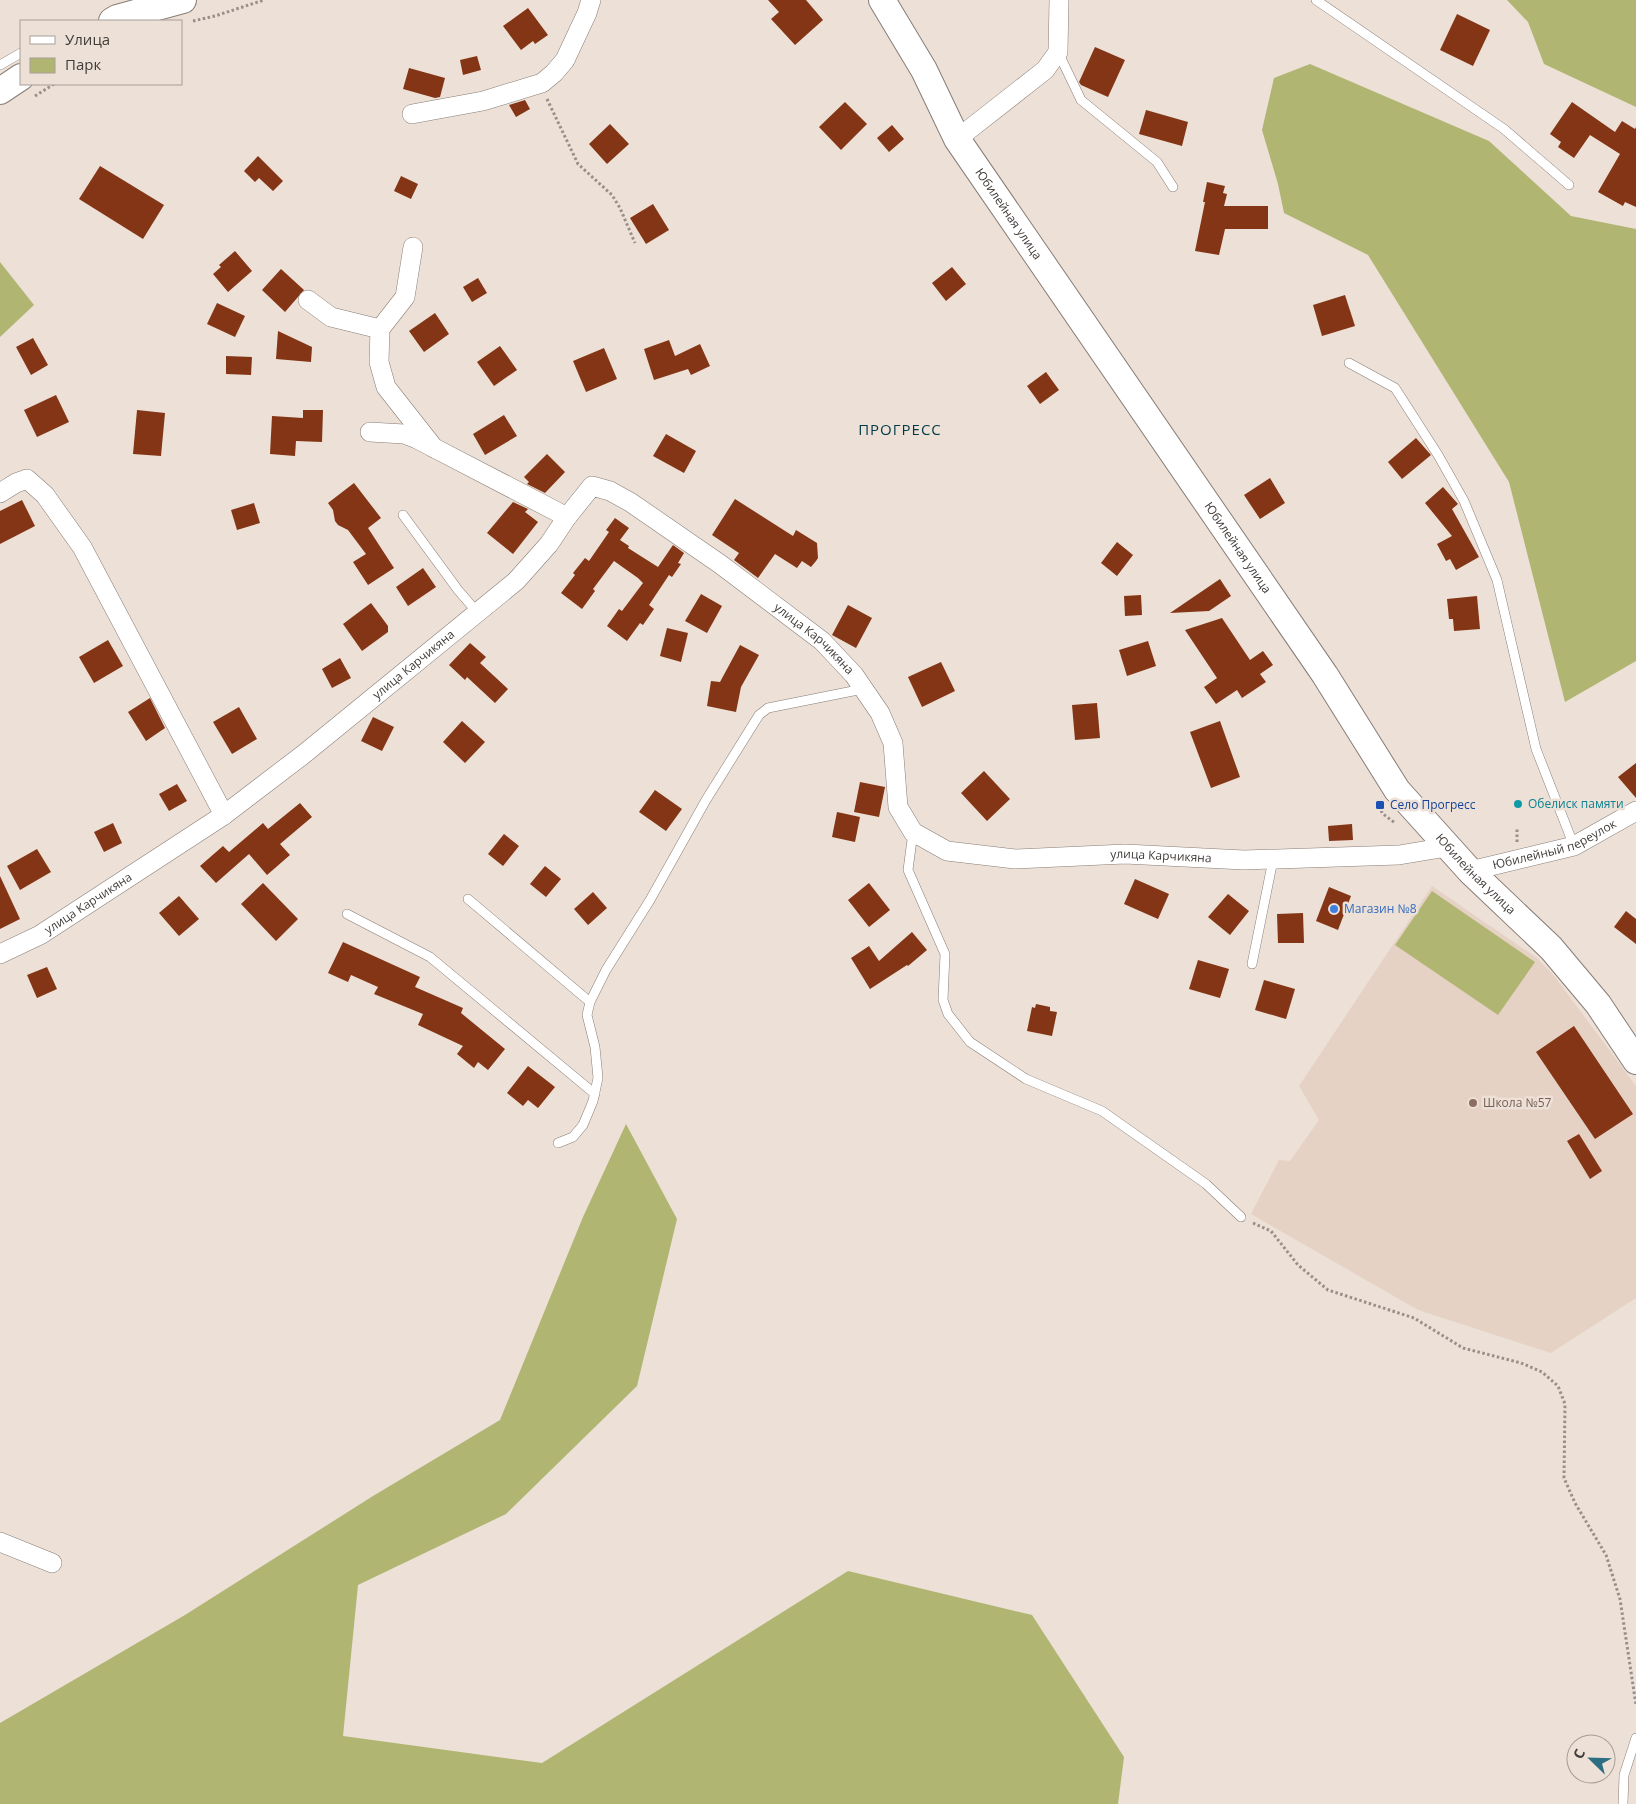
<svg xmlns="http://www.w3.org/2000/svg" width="1636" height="1804" font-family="'Open Sans',sans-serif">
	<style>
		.built { fill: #e5d2c5 }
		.green { fill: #b1b572 }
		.building { fill: #833515 }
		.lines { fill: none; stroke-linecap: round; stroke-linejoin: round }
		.lane-casing { stroke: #887d76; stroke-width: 10 }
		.street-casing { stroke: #887d76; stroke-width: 20 }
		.secondary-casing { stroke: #887d76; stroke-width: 28 }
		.path { stroke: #988f89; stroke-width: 3; stroke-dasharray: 2.5 2.5; stroke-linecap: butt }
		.lane { stroke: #fff; stroke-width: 9 }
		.street { stroke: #fff; stroke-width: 19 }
		.secondary { stroke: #fff; stroke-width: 26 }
		.culture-dot { fill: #0f9aa8; stroke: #ece0d7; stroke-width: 2 }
		.transit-dot { fill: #1a4fb4; stroke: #ece0d7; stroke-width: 2 }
		.shop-dot { fill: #3f7fe0; stroke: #ece0d7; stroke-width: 2 }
		.education-dot { fill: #8d6e63; stroke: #ece0d7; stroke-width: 2 }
		.labels { text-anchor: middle; stroke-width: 5; stroke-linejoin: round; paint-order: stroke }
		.street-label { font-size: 12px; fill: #413c39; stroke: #ece0d7 }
		.culture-label { font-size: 12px; fill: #0d838f; stroke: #ece0d7; text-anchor: start }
		.transit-label { font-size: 12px; fill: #164399; stroke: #ece0d7; text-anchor: start }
		.shop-label { font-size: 12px; fill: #366cbe; stroke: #ece0d7; text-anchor: start }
		.education-label { font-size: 12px; fill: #785e54; stroke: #ece0d7; text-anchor: start }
		.quarter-label { font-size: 15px; letter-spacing: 1px; fill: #003948; stroke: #ece0d7 }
	</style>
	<rect width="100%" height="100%" fill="#ece0d7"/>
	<path class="built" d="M 1432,886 L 1537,958 L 1555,977 L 1636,1086 L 1636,1298 L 1551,1353 L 1418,1310 L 1251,1214 L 1279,1160 L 1290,1161 L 1319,1120 L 1299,1086 Z"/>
	<g class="green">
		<path d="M 1507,0 L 1636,0 L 1636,107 L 1544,64 L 1528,22 Z"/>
		<path d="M 1310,64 L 1489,141 L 1571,216 L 1636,229 L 1636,661 L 1565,702 L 1509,482 L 1368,255 L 1284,213 L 1278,184 L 1262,130 L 1274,78 Z"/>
		<path d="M 0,262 L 34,305 L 0,337 Z"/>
		<path d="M 1432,891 L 1535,962 L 1498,1015 L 1395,945 Z"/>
		<path d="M 626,1124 L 677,1219 L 637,1386 L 506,1514 L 358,1585 L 343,1736 L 542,1763 L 848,1571 L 1032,1615 L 1124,1757 L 1118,1804 L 0,1804 L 0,1723 L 185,1615 L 373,1496 L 500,1420 L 583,1217 Z"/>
	</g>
	<g class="building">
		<path d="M 768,0 L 806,0 L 823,20 L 795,45 L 771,19 L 779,12 Z"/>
		<path d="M 528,8 L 548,35 L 535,44 L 533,41 L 521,50 L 503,26 Z"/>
		<path d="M 1457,14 L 1490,30 L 1473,66 L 1440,50 Z"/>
		<path d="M 1095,47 L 1125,60 L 1108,97 L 1081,85 L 1079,82 Z"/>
		<path d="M 477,56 L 481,70 L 463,75 L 460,60 Z"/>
		<path d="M 409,68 L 445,78 L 440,97 L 435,98 L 403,89 Z"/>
		<path d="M 525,100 L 530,109 L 516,117 L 509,105 Z"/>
		<path d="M 845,102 L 867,124 L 841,150 L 819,127 Z"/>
		<path d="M 1572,102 L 1615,132 L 1622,121 L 1635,129 L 1636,127 L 1636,207 L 1625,202 L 1623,206 L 1598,192 L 1620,154 L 1590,135 L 1574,158 L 1558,147 L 1561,142 L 1550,134 Z"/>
		<path d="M 1146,110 L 1188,122 L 1182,146 L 1139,134 Z"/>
		<path d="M 610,124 L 629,144 L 607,164 L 589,144 Z"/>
		<path d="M 892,125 L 904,139 L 889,152 L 877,138 Z"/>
		<path d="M 258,156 L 283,181 L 273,191 L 259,178 L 255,182 L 244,171 Z"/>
		<path d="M 100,166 L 164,205 L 143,239 L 79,199 Z"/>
		<path d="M 401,176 L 418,184 L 411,199 L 394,191 Z"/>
		<path d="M 1207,182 L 1225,186 L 1223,193 L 1227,194 L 1224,206 L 1268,206 L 1268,229 L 1225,229 L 1219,255 L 1195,251 L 1205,202 L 1203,202 Z"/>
		<path d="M 653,204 L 669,230 L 646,244 L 630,218 Z"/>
		<path d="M 235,251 L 252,271 L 228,292 L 213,274 L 221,267 L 219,265 Z"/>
		<path d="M 952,267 L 966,284 L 946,301 L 932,283 Z"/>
		<path d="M 281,269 L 304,290 L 285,312 L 262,290 Z"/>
		<path d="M 478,278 L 487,293 L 472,302 L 463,287 Z"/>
		<path d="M 1345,295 L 1355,326 L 1322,336 L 1313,305 Z"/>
		<path d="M 217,303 L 245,316 L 235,337 L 207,324 Z"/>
		<path d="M 435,313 L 449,334 L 424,352 L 409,331 Z"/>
		<path d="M 278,331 L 312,347 L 311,362 L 276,359 Z"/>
		<path d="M 33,338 L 48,365 L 31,375 L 16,347 Z"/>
		<path d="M 669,340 L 675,356 L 700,344 L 710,366 L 691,375 L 688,369 L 654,380 L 644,349 Z"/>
		<path d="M 500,346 L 517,370 L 494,386 L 477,362 Z"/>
		<path d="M 604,348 L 617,379 L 586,392 L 573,361 Z"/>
		<path d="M 226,356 L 252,357 L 251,375 L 226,374 Z"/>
		<path d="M 1046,372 L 1059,390 L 1040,404 L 1027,386 Z"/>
		<path d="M 56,395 L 69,422 L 37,437 L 24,410 Z"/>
		<path d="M 137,410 L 165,413 L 161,456 L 133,454 Z"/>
		<path d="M 303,410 L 323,410 L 322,442 L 296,441 L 295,456 L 270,454 L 272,416 L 303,418 Z"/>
		<path d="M 504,415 L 517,436 L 485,455 L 473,434 Z"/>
		<path d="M 666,434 L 696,451 L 684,473 L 653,456 Z"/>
		<path d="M 1416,438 L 1431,455 L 1402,479 L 1388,462 Z"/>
		<path d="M 547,454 L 565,472 L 545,493 L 527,484 L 529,482 L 524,477 Z"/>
		<path d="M 1270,478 L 1285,503 L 1260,519 L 1244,495 Z"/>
		<path d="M 354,483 L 381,518 L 368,528 L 394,568 L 368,585 L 353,562 L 366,554 L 348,530 L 338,525 L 335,521 L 333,510 L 328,503 Z"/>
		<path d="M 1443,487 L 1458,504 L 1452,509 L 1479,557 L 1456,570 L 1450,559 L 1446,561 L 1437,544 L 1452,536 L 1425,503 Z"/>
		<path d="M 735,499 L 793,536 L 796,530 L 817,543 L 818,558 L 816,561 L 811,567 L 802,561 L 797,568 L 775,554 L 758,578 L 734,560 L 739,553 L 712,535 Z"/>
		<path d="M 22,500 L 35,526 L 0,544 L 0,511 Z"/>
		<path d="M 513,502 L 528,509 L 525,512 L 538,522 L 513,554 L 487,533 Z"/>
		<path d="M 254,503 L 260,523 L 237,530 L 231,510 Z"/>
		<path d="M 615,518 L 629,528 L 620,540 L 629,546 L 628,548 L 658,567 L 673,545 L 684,553 L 678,563 L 681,564 L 672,577 L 669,575 L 649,605 L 654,609 L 643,625 L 640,623 L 627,641 L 607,626 L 619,609 L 622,611 L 643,583 L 638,578 L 614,561 L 593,589 L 595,591 L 582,609 L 561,593 L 575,575 L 573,573 L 585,558 L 589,561 L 609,532 L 606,530 Z"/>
		<path d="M 1117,542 L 1133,555 L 1117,576 L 1101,563 Z"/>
		<path d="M 423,568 L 436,587 L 408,606 L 396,587 Z"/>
		<path d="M 1220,579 L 1231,596 L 1209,611 L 1170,613 Z"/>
		<path d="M 701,594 L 722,606 L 707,633 L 685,621 Z"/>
		<path d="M 1141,595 L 1142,615 L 1125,616 L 1124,596 Z"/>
		<path d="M 1477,596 L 1480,629 L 1454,631 L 1453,619 L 1449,619 L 1447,599 Z"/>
		<path d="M 371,603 L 388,626 L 388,632 L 362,651 L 343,624 Z"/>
		<path d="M 848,605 L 872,618 L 856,648 L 832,635 Z"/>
		<path d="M 1222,618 L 1250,660 L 1263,651 L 1273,665 L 1260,674 L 1266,682 L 1242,698 L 1237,690 L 1216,704 L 1204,687 L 1217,678 L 1185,630 Z"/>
		<path d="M 667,628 L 688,633 L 681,662 L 660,656 Z"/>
		<path d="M 108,640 L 123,666 L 94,683 L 79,657 Z"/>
		<path d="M 1148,641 L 1156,666 L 1127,676 L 1119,650 Z"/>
		<path d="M 470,643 L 486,657 L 480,663 L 508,689 L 495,703 L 467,677 L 465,680 L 449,665 Z"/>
		<path d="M 740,645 L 759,655 L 741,687 L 736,712 L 707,706 L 711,681 L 720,682 Z"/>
		<path d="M 340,658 L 351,678 L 332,688 L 322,669 Z"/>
		<path d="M 941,662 L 955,691 L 922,707 L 908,677 Z"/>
		<path d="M 150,698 L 165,728 L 146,741 L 128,712 Z"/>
		<path d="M 1097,703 L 1100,738 L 1075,740 L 1072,705 Z"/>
		<path d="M 239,707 L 257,739 L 232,754 L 213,722 Z"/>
		<path d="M 373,717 L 394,727 L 382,751 L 361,741 Z"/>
		<path d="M 462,721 L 485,742 L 465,763 L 443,742 Z"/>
		<path d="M 1220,721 L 1240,777 L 1211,788 L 1190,732 Z"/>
		<path d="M 1636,763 L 1636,798 L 1618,777 Z"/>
		<path d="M 984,771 L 1010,799 L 987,821 L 961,793 Z"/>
		<path d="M 860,782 L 885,787 L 879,817 L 854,812 Z"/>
		<path d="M 177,784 L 187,801 L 169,811 L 159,794 Z"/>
		<path d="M 655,790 L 682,809 L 666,831 L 639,812 Z"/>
		<path d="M 300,803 L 312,817 L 280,844 L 290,855 L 267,875 L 249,854 L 216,883 L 200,866 L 223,846 L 229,852 L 263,823 L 268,829 Z"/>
		<path d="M 837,812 L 860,817 L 855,842 L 832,837 Z"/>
		<path d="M 113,823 L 122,843 L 104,852 L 94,832 Z"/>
		<path d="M 1352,824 L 1353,840 L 1329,841 L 1328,826 Z"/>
		<path d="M 504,834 L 519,846 L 503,866 L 488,854 Z"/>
		<path d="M 37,849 L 51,872 L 20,890 L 7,866 Z"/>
		<path d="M 545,866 L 561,879 L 546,897 L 530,884 Z"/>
		<path d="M 0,876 L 20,919 L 0,929 Z"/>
		<path d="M 1135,879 L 1169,894 L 1158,919 L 1124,904 Z"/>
		<path d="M 263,883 L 298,919 L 276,941 L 241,904 Z"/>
		<path d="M 869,883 L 890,910 L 869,927 L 848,900 Z"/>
		<path d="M 1329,887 L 1351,896 L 1338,930 L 1316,921 Z"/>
		<path d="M 593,892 L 607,908 L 588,925 L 574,909 Z"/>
		<path d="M 1228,894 L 1249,911 L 1230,935 L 1208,917 Z"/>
		<path d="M 179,896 L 199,919 L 179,936 L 159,913 Z"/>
		<path d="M 1626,911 L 1636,919 L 1636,944 L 1614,927 Z"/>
		<path d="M 1303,913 L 1304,943 L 1278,943 L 1277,914 Z"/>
		<path d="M 912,932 L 927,950 L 908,966 L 907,965 L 870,989 L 851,958 L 869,946 L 879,961 Z"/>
		<path d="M 343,942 L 420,977 L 415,987 L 463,1008 L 461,1013 L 505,1049 L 488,1070 L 478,1062 L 474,1068 L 457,1054 L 463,1046 L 418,1025 L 423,1014 L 374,994 L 378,987 L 351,975 L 348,982 L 328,973 Z"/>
		<path d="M 1198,960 L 1229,969 L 1220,998 L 1189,989 Z"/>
		<path d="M 47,967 L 57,989 L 37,998 L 27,975 Z"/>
		<path d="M 1264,980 L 1295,989 L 1286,1019 L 1255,1010 Z"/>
		<path d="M 1036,1004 L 1050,1007 L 1050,1011 L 1057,1012 L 1052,1036 L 1027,1031 L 1032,1007 L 1035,1008 Z"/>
		<path d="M 1574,1026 L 1633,1114 L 1595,1139 L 1536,1052 Z"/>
		<path d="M 528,1066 L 555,1087 L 538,1108 L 528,1100 L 523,1106 L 507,1093 Z"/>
		<path d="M 1579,1134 L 1602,1171 L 1590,1179 L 1567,1141 Z"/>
	</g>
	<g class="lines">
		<defs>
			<g id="lane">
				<path d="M 1316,0 L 1504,129 L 1569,185"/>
				<path d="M 1058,52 L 1081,100 L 1157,162 L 1173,187"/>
				<path d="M 0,65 L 21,53"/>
				<path d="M 1349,363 L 1395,388 L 1438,455 L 1464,501 L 1497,580 L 1536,749 L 1574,846"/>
				<path d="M 403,515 L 458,590 L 477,612"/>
				<path d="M 913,832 L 908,870 L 945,954 L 943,1000 L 948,1014 L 970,1042 L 1026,1079 L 1102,1111 L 1206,1184 L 1241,1217"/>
				<path d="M 468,899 L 590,1002"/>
				<path d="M 347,914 L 430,957 L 595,1094"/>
				<path d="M 1252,964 L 1273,860"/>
				<path d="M 558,1143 L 573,1137 L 583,1125 L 593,1101 L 598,1078 L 595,1047 L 587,1015 L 590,1002 L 606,970 L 650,900 L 706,800 L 759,715 L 768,708 L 863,689"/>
				<path d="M 1623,1804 L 1624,1775 L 1636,1738"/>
			</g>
			<g id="street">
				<path d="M 412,114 L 483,101 L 542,83 L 554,73 L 565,60 L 587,13 L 591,0"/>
				<path d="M 957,139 L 1045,70 L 1058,52 L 1059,0"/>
				<path d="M 413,247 L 405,297 L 380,329 L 379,362 L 386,387 L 434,448"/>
				<path d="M 308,300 L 331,317 L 380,329"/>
				<path d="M 370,432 L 404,434 L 417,439 L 567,517"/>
				<path d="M 0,493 L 16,483 L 27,479 L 45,495 L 82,547 L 224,815"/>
				<path id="s1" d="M 1470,871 L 1574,846 L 1636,811"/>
				<path id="s2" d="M 0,954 L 40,935 L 224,815 L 304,754 L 516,581 L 549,544 L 567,517 L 592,486 L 610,491 L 630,502 L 720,564 L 822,641 L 854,675 L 880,713 L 893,743 L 898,807 L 913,832 L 947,851 L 1015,859 L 1125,854 L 1244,860 L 1399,855 L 1447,847"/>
				<path d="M 0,1542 L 52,1563"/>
			</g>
			<g id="secondary">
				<path id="s3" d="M 882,0 L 924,70 L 957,139 L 1325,675 L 1397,790 L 1470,871 L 1551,948 L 1598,1004 L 1636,1061"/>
				<path d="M 112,21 L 117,18 L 183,0"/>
				<path d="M 0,91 L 21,77"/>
			</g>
		</defs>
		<use href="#lane" class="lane-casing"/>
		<use href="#street" class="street-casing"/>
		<use href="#secondary" class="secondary-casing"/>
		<g class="path">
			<path d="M 193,21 L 215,16 L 264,0"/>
			<path d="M 35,96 L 54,84"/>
			<path d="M 547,99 L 578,164 L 612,195 L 620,208 L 635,243"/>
			<path d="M 1376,802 L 1383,814 L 1395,823"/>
			<path d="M 1517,842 L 1517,827"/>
			<path d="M 1253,1223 L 1271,1231 L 1298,1265 L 1328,1290 L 1414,1318 L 1463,1348 L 1521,1363 L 1542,1372 L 1558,1386 L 1565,1404 L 1564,1478 L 1575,1503 L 1606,1555 L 1620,1599 L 1636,1705"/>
		</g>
		<use href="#lane" class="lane"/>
		<use href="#street" class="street"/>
		<use href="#secondary" class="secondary"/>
	</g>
	<circle class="culture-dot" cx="1518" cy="804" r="5"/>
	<rect class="transit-dot" x="1375" y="800" width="10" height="10" rx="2.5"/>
	<circle class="shop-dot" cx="1334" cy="909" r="5"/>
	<circle class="education-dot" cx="1473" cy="1103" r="5"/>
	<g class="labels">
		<g class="street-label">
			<text dy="4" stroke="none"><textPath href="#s3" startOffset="249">Юбилейная улица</textPath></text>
			<text dy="4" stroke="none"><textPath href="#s3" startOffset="654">Юбилейная улица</textPath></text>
			<text dy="4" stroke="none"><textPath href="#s2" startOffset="1031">улица Карчикяна</textPath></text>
			<text dy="4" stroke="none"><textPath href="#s2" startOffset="506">улица Карчикяна</textPath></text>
			<text dy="4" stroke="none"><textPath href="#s1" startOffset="89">Юбилейный переулок</textPath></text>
			<text dy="4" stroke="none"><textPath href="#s2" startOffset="1511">улица Карчикяна</textPath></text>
			<text dy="4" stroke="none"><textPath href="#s3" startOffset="1059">Юбилейная улица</textPath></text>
			<text dy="4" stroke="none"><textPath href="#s2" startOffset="102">улица Карчикяна</textPath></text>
		</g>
		<g class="culture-label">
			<text x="1528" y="808">Обелиск памяти</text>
		</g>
		<g class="transit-label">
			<text x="1390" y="809">Село Прогресс</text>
		</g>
		<g class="shop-label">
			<text x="1344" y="913">Магазин №8</text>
		</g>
		<g class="education-label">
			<text x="1483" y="1107">Школа №57</text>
		</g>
		<g class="quarter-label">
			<text x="900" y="435">ПРОГРЕСС</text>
		</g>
	</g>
	<rect x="20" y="20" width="162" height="65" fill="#ece0d7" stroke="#a89e98"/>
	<rect x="30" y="36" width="25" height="8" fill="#ffffff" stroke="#a89e98"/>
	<text x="65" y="45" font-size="15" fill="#413c39">Улица</text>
	<rect x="30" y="58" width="25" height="15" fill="#b1b572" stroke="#a89e98"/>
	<text x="65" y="70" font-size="15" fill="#413c39">Парк</text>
	<g transform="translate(1591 1759) rotate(293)"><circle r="24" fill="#ece0d7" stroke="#a89e98"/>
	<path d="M0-4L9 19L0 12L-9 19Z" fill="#2d6e82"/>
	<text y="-8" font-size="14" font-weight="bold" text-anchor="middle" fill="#413c39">С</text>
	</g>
</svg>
